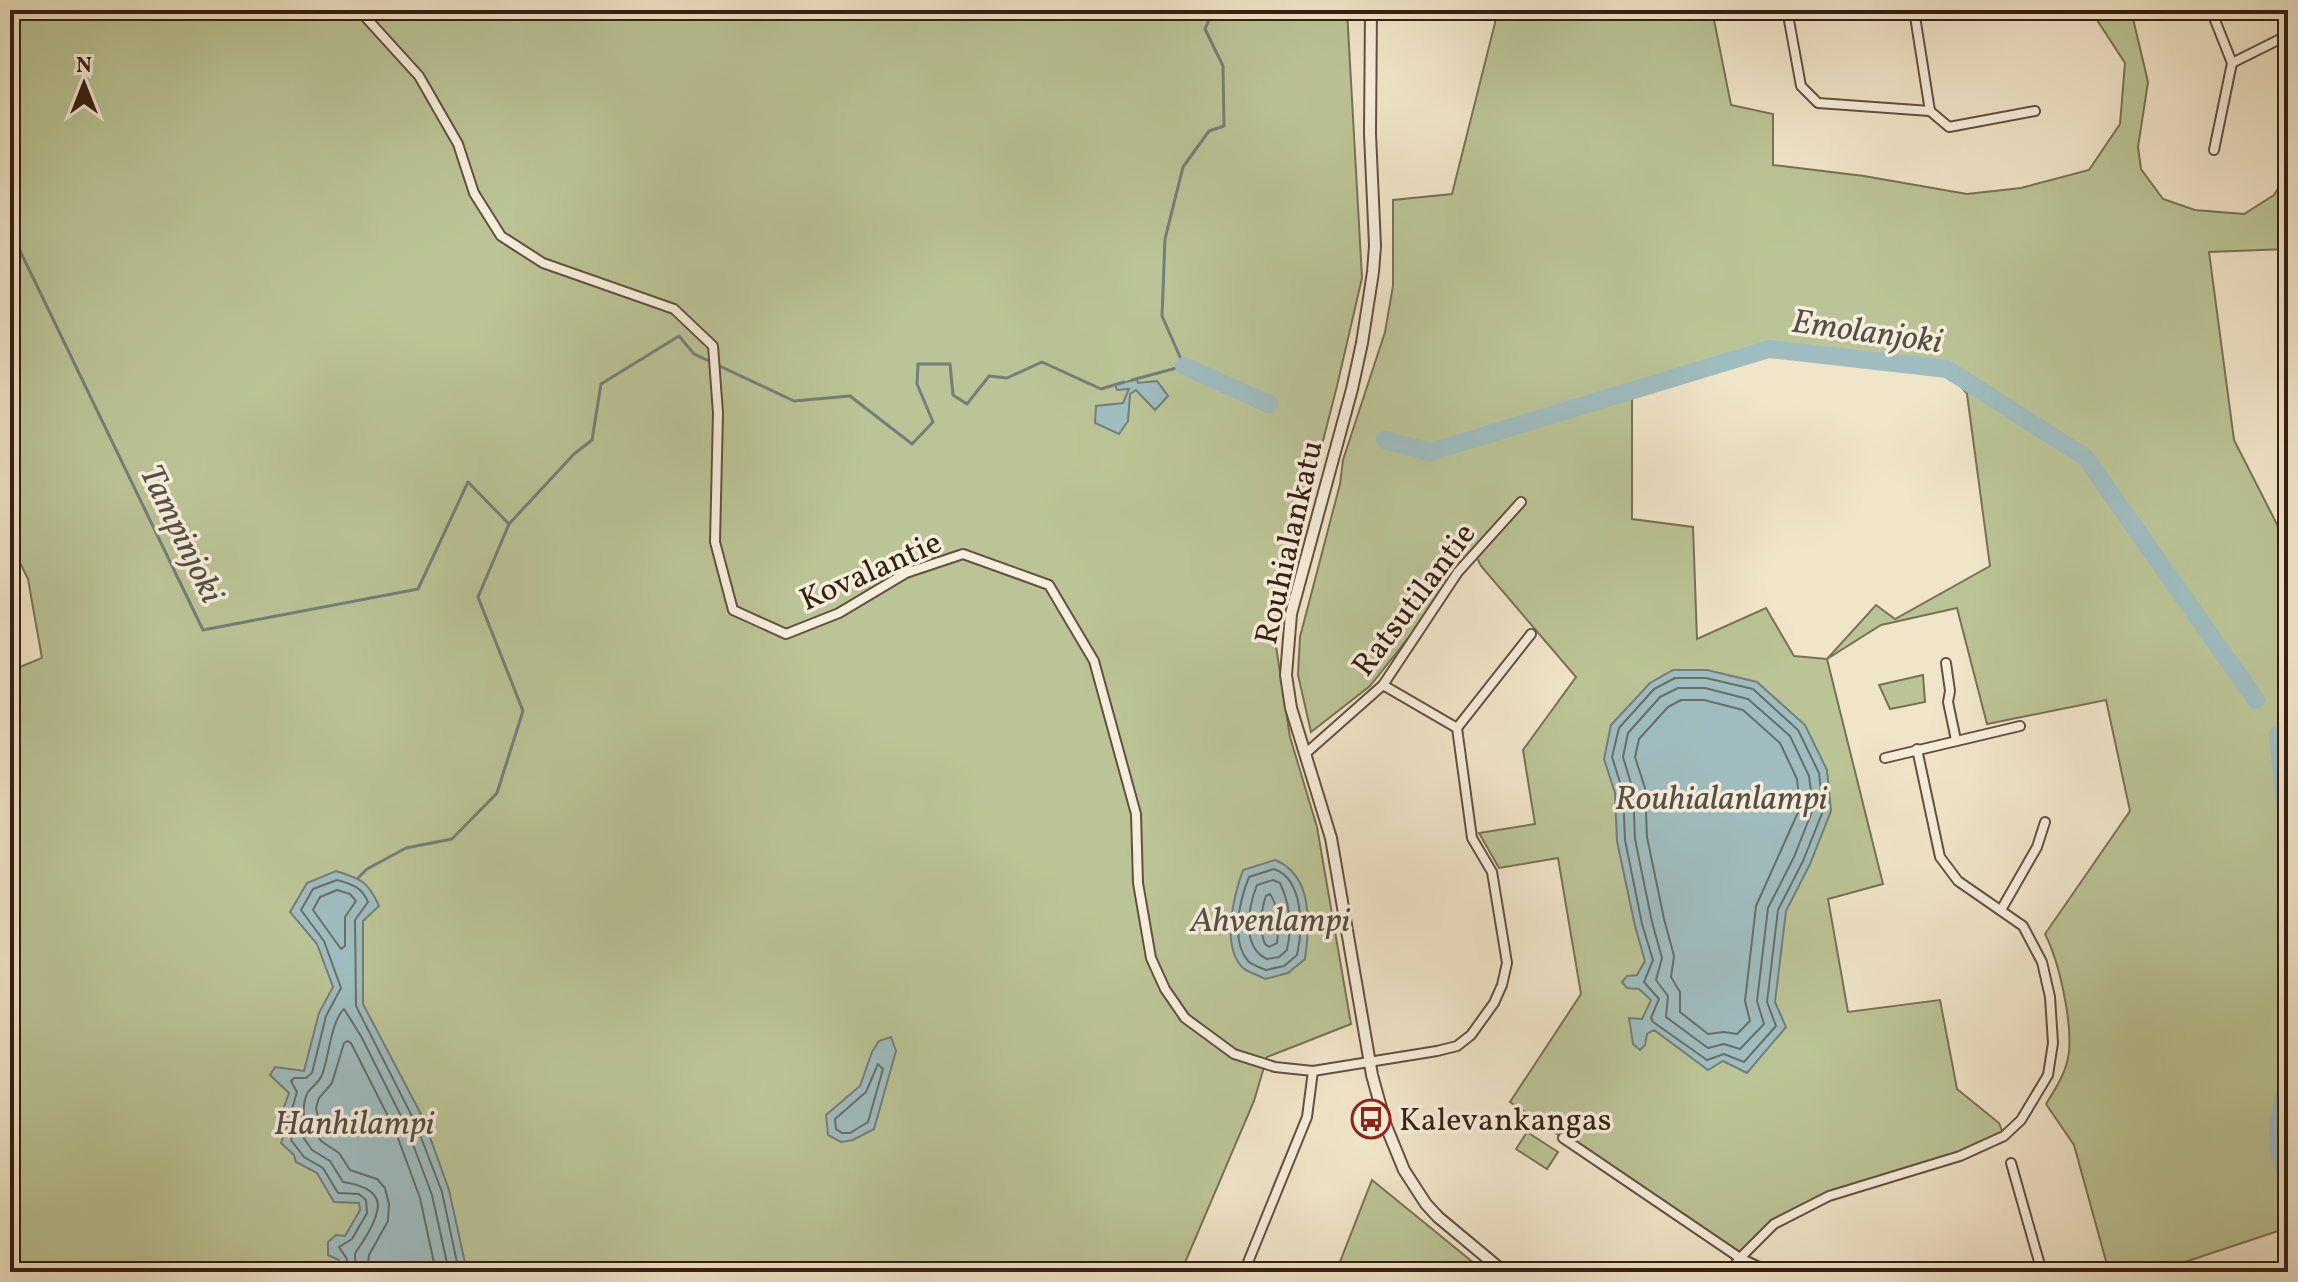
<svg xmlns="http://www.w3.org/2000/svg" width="2298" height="1282" font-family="Vollkorn,serif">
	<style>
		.green { fill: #bbc496; stroke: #787254; stroke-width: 2; fill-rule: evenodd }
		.water { fill: #9fbdc0; stroke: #757e7a; stroke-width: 2 }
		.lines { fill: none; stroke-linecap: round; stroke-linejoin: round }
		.shore { stroke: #6a6e68; stroke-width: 2 }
		.stream { stroke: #757e7a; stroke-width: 3 }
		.river { stroke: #9fbdc0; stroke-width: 18 }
		.minor-casing { stroke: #65503f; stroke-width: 12 }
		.tertiary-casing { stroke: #65503f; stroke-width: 14 }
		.minor { stroke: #f6eedc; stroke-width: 8 }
		.tertiary { stroke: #f6eedc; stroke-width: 10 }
		.labels { text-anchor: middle; stroke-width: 7; stroke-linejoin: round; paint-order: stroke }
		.street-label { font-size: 32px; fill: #361f11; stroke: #f6eedc }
		.poi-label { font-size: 32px; fill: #361f11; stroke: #f6eedc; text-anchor: start }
		.water-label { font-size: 34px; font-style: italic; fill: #564e46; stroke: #f6eedc }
	</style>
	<rect width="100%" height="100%" fill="#f1e5c9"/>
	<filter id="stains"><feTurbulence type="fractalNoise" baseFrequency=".0025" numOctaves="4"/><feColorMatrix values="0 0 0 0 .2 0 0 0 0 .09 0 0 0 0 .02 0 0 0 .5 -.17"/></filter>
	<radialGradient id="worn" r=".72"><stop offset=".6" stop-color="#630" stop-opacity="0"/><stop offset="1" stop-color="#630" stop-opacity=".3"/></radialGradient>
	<g class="green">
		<path d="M 10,10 L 1347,10 L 1362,278 L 1337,386 L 1274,633 L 1290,737 L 1317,827 L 1351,1024 L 1267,1057 L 1254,1101 L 1181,1272 L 10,1272 L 10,671 L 42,658 L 28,579 L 10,542 Z"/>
		<path d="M 1495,10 L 1712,10 L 1731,105 L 1773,114 L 1773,165 L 1864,176 L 1967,194 L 2021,188 L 2089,170 L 2120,124 L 2125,63 L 2095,17 L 1981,19 L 1979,10 L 2131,10 L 2148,82 L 2138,147 L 2141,169 L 2163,199 L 2195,210 L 2244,214 L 2274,195 L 2285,177 L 2288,163 L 2288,249 L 2209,252 L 2234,440 L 2288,546 L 2288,1240 L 2284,1229 L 2155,1272 L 2109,1272 L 2074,1145 L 2046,1104 C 2056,1088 2067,1071 2069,1052 C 2072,1020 2059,961 2045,934 L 2130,811 L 2106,700 L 1987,724 L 1957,608 L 1881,625 L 1827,659 L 1883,884 L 1828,899 L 1848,1012 L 1940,1000 L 1957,1089 L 1999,1123 L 2004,1136 L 1960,1156 L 1829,1196 L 1775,1224 L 1740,1258 L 1510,1102 L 1581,994 L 1558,858 L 1499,868 L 1479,833 L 1535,824 L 1523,750 L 1576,677 L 1481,566 L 1475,554 L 1370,686 L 1311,732 L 1298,675 L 1300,637 L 1340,484 L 1343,460 L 1385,332 L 1393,286 L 1393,200 L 1452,194 L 1495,23 ZM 1769,349 L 1947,369 L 1967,394 L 1990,566 L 1895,619 L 1876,605 L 1827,659 L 1794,656 L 1766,608 L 1697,639 L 1693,527 L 1632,519 L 1632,390 Z"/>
		<path d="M 1923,675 L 1925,702 L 1890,709 L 1879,685 Z"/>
		<path d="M 1527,1132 L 1558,1152 L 1547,1169 L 1516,1149 Z"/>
		<path d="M 1372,1180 L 1485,1272 L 1336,1272 Z"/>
	</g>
	<g class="water">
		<path d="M 1137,379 L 1138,383 L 1157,381 L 1168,396 L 1155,410 L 1136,390 L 1130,394 L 1128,421 L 1119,434 L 1095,423 L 1096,406 L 1123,403 L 1129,389 L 1117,390 L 1115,385 Z"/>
		<path d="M 1673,670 L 1707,670 L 1757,682 L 1805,725 L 1827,770 L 1831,811 L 1810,864 L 1786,911 L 1775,1002 L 1786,1027 L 1747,1073 L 1723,1061 L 1708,1070 L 1654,1030 L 1647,1034 L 1645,1045 L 1640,1050 L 1633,1044 L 1629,1018 L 1642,1019 L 1651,1000 L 1639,989 L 1627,988 L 1622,982 L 1627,976 L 1637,975 L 1645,961 L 1635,926 L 1617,841 L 1615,793 L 1604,759 L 1611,725 L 1650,683 Z"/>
		<path d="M 1275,860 C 1313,875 1310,924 1305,959 L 1288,973 L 1265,979 C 1258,975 1247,972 1242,967 C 1221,945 1234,895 1243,870 Z"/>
		<path d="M 336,871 C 361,879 368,881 379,906 L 363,921 L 363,1004 L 423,1118 L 449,1190 L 467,1272 L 335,1272 L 339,1260 L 328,1255 L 328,1242 L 336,1235 L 345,1236 L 360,1210 L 359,1203 L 334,1202 L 317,1173 L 296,1162 L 294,1155 L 281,1143 L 289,1122 L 283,1110 L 289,1093 L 270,1075 L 275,1067 L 304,1071 L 319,1013 L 333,987 L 317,944 L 290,912 L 307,883 Z"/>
		<path d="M 891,1037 L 896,1051 L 874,1129 L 853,1140 L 841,1142 L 828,1135 L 826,1115 L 860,1086 L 872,1052 L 879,1041 Z"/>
	</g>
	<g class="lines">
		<g class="shore">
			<path d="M 1675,678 L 1706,678 L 1753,689 L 1798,730 L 1819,773 L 1823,811 L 1803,861 L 1778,910 L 1767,1002 L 1776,1026 L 1744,1062 L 1724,1054 L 1707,1060 L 1653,1022 L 1651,1018 L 1659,999 L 1644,982 L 1653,960 L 1642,924 L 1625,840 L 1623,792 L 1612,757 L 1619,728 L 1654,689 Z"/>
			<path d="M 1678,688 L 1705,688 L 1748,699 L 1790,736 L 1809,776 L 1813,809 L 1794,857 L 1768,908 L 1757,1001 L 1764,1024 L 1740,1049 L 1724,1044 L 1708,1048 L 1666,1017 L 1668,996 L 1656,980 L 1662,958 L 1652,922 L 1635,839 L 1633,790 L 1623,757 L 1628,733 L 1660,697 Z"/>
			<path d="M 1681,700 L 1704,700 L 1743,710 L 1780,743 L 1797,779 L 1800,808 L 1756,906 L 1745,1001 L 1750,1021 L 1737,1034 L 1724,1032 L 1708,1034 L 1680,1012 L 1680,992 L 1671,977 L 1674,956 L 1664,919 L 1647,837 L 1645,788 L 1635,757 L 1639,739 L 1668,707 Z"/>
			<path d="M 1274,869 C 1304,879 1303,930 1297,955 L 1284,966 L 1266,970 C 1261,968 1252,965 1248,961 C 1230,940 1240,899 1249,877 Z"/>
			<path d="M 1273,880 L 1280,883 C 1290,904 1292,927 1287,950 L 1279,957 L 1267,959 C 1241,947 1248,908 1257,885 Z"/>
			<path d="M 337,890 L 350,894 L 356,901 L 345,917 L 345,946 L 341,949 L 313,910 L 320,897 Z"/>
			<path d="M 1270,894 C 1279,906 1279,928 1277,943 L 1269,947 L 1265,944 C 1259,930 1261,910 1266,896 Z"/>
			<path d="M 878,1064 L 883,1069 L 868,1122 L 850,1133 L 842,1133 L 836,1129 L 835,1119 L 866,1092 Z"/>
			<path d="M 343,1272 L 347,1259 L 339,1247 L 352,1239 L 367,1213 L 366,1200 L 359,1194 L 338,1193 L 323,1168 L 304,1157 L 291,1140 L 297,1122 L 292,1109 L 297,1092 L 291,1081 L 294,1078 L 306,1078 L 312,1073 L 326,1016 L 341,988 L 324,941 L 301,910 L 313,889 L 337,880 C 351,884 362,887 368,902 L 355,920 L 356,1006 L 415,1122 L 442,1192 L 459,1272"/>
			<path d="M 354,1272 C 357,1265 355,1261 355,1254 C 356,1251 360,1246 362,1243 C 383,1210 389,1189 343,1182 L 330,1161 L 312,1150 L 303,1137 C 309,1119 302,1119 304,1106 C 306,1085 316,1089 322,1075 C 329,1057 331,1021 344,1009 L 361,1036 L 406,1126 L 432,1195 L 449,1272"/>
			<path d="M 367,1272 L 369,1255 L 388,1221 L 389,1204 L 385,1188 L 377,1179 L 350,1170 L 339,1153 L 321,1141 L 317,1134 L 319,1120 L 316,1108 L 319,1098 L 332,1083 L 344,1043 L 347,1041 L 351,1043 L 395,1130 L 420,1198 L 436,1272"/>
		</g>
		<g class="stream">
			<path d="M 10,230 L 203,630 L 418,589 L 468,482 L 509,524"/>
			<path d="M 1132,380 L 1184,366 L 1162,316 L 1165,239 L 1183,167 L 1209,131 L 1224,126 L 1223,66 L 1205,29 L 1213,10"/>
			<path d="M 358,878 L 367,869 L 406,848 L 452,839 L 497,793 L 523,711 L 478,597 L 509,524 L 574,454 L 592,440 L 601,384 L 679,336 L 694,354 L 794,401 L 850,396 L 912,444 L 933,422 L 917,384 L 918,364 L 950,364 L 953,395 L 967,404 L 989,376 L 1007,378 L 1042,362 L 1101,389 L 1124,382"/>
		</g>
		<g class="river">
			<path d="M 1184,366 L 1269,404"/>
			<path d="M 1385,440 L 1430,452 L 1769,349 L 1947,369 L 2085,457 L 2256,700"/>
			<path d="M 2278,735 L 2288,836"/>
			<path d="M 2288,1084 C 2278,1113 2272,1149 2288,1177"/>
		</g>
		<defs>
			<g id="minor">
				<path d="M 359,10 L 419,76 L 458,144 L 474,193 L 501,236 L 543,263 L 674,309 L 713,346 L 718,413 L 715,542 L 733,610 L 786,634 L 839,613 L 906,573 L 963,554 L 1049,585 L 1094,661 L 1136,814 L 1138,883 L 1151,958 L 1165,989 L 1185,1018 L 1234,1054 L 1275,1067 L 1313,1071 L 1437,1051 L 1457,1046 L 1471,1035 L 1494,1003 L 1502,985 L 1507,963 L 1492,872 L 1472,838 L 1457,728 L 1383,685"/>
				<path d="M 1791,10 L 1788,15 L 1801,86 L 1818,103 L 1930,111"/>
				<path d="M 1914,10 L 1930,111 L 1949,127 L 2035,111"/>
				<path d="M 2211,10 L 2232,63 L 2288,35"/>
				<path d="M 2214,150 L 2232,63"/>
				<path d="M 1946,663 L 1950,691 L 1948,702 L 1956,740"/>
				<path d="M 1457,728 L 1531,634"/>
				<path d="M 1305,754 L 1383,685 L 1458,572 L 1521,502"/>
				<path d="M 1885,758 L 2020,726"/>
				<path d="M 2001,910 L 2037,847 L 2045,822"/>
				<path d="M 1563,1138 L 1740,1258 L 1770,1272"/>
				<path d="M 2011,1163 L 2042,1272"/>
				<path d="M 1244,1272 L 1307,1117 L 1313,1071"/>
				<path d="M 1730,1272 L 1740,1258 L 1774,1224 L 1829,1196 L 1960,1156 L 2004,1136 L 2021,1120 L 2048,1075 L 2053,1043 L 2050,997 L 2042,962 L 2023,926 L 1958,881 L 1940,857 L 1917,749"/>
			</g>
			<path id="tertiary" d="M 1371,10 L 1370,134 L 1375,246 L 1373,272 L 1362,343 L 1352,389 L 1291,614 L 1286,675 L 1291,708 L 1331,838 L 1372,1075 L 1386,1126 L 1404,1170 L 1426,1204 L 1438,1217 L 1504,1272"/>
		</defs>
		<use href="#minor" class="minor-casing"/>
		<use href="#tertiary" class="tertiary-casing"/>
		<use href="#minor" class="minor"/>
		<use href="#tertiary" class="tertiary"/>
	</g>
	<defs>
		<symbol id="bus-ring" viewBox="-11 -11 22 22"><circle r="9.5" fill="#f6eedc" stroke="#8f2418" stroke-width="1.5"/><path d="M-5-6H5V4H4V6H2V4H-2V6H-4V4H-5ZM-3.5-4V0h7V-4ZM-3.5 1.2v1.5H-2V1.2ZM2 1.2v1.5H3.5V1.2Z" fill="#8f2418"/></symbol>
	</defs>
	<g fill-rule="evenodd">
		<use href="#bus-ring" x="1349" y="1097" width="44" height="44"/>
	</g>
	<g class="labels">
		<g class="street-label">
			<text transform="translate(1288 542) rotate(-77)" y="11">Rouhialankatu</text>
			<text transform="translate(870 570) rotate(-24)" y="11">Kovalantie</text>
			<text transform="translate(1413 599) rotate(-53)" y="11">Ratsutilantie</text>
		</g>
		<g class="poi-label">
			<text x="1399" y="1130">Kalevankangas</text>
		</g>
		<g class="water-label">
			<text transform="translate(1867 330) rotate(8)" y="12">Emolanjoki</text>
			<text transform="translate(183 533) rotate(64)" y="12">Tampinjoki</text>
			<text x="1721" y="809">Rouhialanlampi</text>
			<text x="1270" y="931">Ahvenlampi</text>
			<text x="354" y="1134">Hanhilampi</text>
		</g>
	</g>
	<rect width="2298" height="1282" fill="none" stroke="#f1e5c9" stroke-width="40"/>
	<rect x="12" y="12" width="2274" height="1258" fill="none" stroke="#361f11" stroke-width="4"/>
	<rect x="20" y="20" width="2258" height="1242" fill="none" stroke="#361f11" stroke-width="2"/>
	<g transform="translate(84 84)" stroke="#f6eedc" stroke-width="6" paint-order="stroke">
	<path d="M0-6L14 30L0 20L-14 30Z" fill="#361f11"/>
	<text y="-12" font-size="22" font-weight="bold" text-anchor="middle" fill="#361f11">N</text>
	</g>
	<rect width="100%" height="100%" filter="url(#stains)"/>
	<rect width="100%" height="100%" fill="url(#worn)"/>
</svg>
